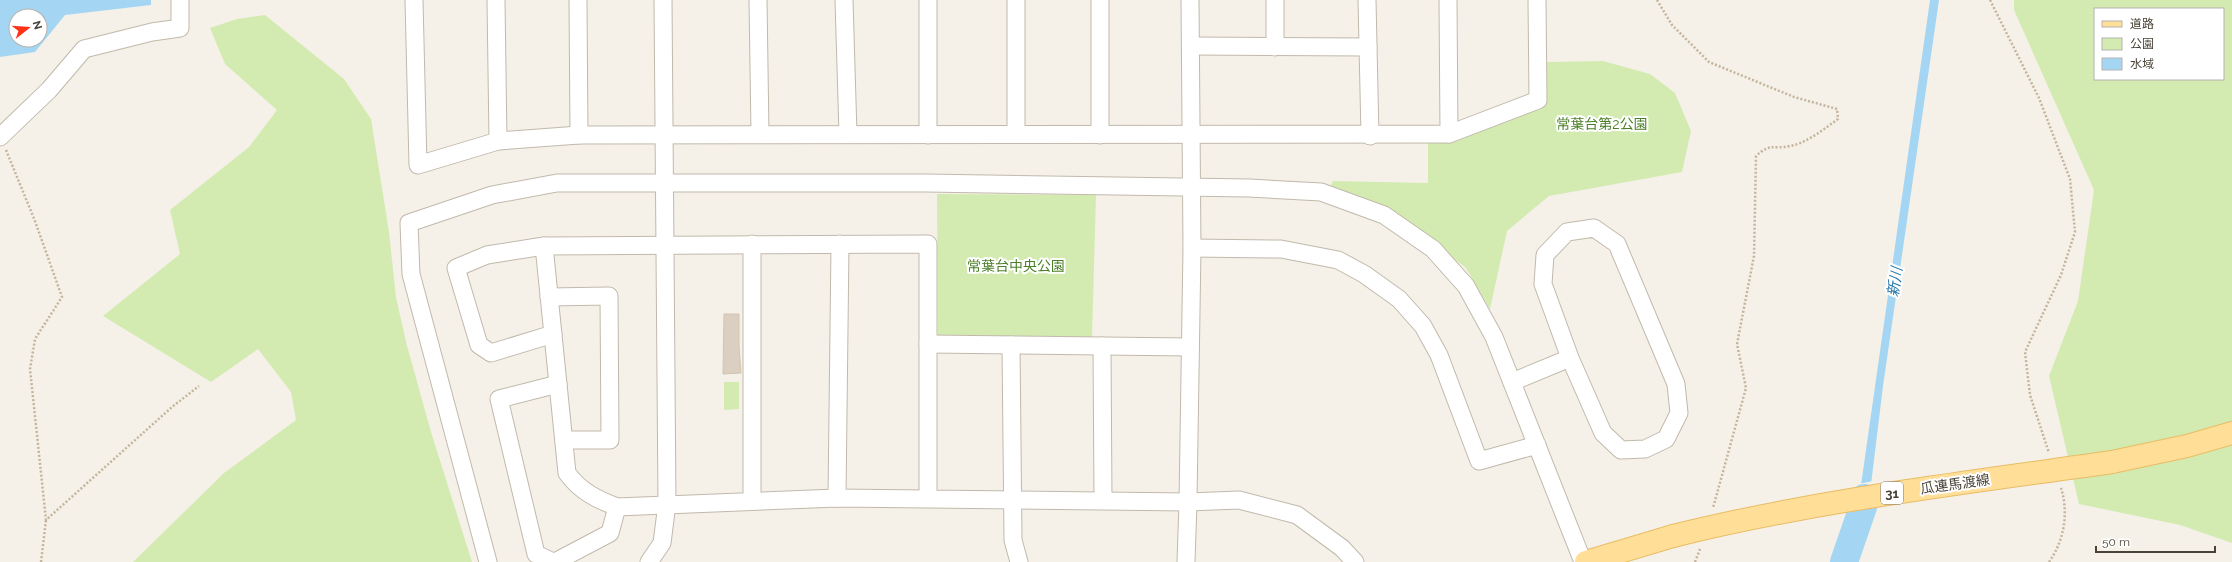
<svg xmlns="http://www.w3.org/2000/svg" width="2232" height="562" font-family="Raleway,'Noto Sans JP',sans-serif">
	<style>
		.green { fill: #d3ebb1; fill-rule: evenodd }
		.water { fill: #a4d6f4; fill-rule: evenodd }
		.pier { fill: #f5f1e9 }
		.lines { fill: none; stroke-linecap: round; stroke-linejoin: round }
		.river { stroke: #a4d6f4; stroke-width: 28 }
		.building { fill: #dacfc1; stroke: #d3c4b1 }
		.minor-casing { stroke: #c1b9ab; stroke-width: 19 }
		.major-casing { stroke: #e9bc64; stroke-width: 24 }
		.path { stroke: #c4b49c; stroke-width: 2.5; stroke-dasharray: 2 2; stroke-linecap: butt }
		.minor { stroke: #fff; stroke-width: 17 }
		.major { stroke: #ffde98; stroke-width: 22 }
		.major-bridge-casing { stroke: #e9bc64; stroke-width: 24; stroke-linecap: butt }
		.major-bridge { stroke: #ffde98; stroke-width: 22 }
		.labels { text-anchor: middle; stroke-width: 4; stroke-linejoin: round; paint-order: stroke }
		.shield { fill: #fff; stroke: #807b73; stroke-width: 1 }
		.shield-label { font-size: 13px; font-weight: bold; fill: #494237 }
		.park-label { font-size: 14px; fill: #4b7f27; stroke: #fff }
		.street-label { font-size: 14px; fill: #494237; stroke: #fff }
		.water-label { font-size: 15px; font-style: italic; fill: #2878aa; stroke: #fff }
	</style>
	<rect width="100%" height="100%" fill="#f5f1e9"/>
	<g class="green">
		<path d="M 2014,0 L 2232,0 L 2232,543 L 2180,525 L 2079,504 L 2049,376 L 2078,301 L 2094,190 L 2014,10 ZM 2095,9 L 2223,9 L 2223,79 L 2095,79 Z"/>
		<path d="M 265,15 L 344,79 L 371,119 L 389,232 L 396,297 L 406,342 L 431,432 L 472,562 L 133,562 L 224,473 L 296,420 L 291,392 L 258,349 L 211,382 L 103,316 L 180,254 L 170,210 L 249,147 L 277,110 L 225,64 L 210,28 L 237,19 Z"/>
		<path d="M 1603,61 L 1650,74 L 1675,93 L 1691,131 L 1682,172 L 1549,196 L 1507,231 L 1490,309 L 1466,268 L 1388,208 L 1329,189 L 1333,181 L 1428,183 L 1428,141 L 1454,142 L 1544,105 L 1546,62 Z"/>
		<path d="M 937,194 L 1096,195 L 1092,337 L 938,336 Z"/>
		<path d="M 724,382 L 739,382 L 739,409 L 724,410 Z"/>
	</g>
	<g class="water">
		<path d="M 0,0 L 151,0 L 151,5 L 65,15 L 35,52 L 0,57 ZM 16,16 L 40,16 L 40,40 L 16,40 Z"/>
		<path d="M 1930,0 L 1939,0 L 1883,386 L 1868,509 L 1859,537 L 1849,534 L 1858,506 Z"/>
	</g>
	<path class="pier" d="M 1873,481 L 1869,512 L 1853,515 L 1859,484 Z"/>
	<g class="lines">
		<path class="river" d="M 1844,562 L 1863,507 L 1864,498"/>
	</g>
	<path class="building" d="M 724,314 L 739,314 L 739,347 L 741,373 L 723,374 Z"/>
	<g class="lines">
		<defs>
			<g id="minor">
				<path d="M 414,0 L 418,165 L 498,141 L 579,135 L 1449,134 L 1448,0"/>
				<path d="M 496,0 L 498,141"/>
				<path d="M 578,0 L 579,135"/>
				<path d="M 758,0 L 760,134"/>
				<path d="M 844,0 L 848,134"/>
				<path d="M 1016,0 L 1016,134"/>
				<path d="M 1100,0 L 1100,135"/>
				<path d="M 1275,0 L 1275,47"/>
				<path d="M 1367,0 L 1370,136"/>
				<path d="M 1191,46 L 1368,47"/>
				<path d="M 1449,134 L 1538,100 L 1537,0"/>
				<path d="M 928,135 L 928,0"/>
				<path d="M 0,137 L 49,90 L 84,49 L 152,32 L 180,28 L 180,0"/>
				<path d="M 752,244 L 752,501"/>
				<path d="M 544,246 L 487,255 L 456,268 L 479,345 L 491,353 L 553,334"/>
				<path d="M 1192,248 L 1281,249 L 1338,260 L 1364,274 L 1399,299 L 1423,326 L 1439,355 L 1479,461 L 1537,445"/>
				<path d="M 549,297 L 609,296 L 610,440 L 564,440"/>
				<path d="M 928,344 L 1190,347"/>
				<path d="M 1011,345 L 1013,540 L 1019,562"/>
				<path d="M 1102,346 L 1103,500"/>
				<path d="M 1512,382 L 1570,358 L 1603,433 L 1621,450 L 1645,449 L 1666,439 L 1679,413 L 1676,384 L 1617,244 L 1594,228 L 1567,232 L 1545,255 L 1543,284 L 1570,358"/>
				<path d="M 837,498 L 840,244"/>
				<path d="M 928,499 L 928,244 L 544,246 L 567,473 C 580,491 596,499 617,507 L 837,498 L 1188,502 L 1192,248 L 1190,0"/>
				<path d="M 488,562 L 411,274 L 409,223 L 492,195 L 557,183 L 926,183 L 1249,188 L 1321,192 L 1384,215 L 1433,249 L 1466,286 L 1494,337 L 1583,562"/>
				<path d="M 553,562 L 536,554 L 499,399 L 558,384"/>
				<path d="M 555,562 L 610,533 L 617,507"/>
				<path d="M 649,562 L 662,543 L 667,504 L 663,0"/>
				<path d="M 1186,562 L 1188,502 L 1239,500 L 1297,515 L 1342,548 L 1355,562"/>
			</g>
			<g id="major">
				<path d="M 2112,462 L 2187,446 L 2232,433"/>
				<path d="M 1586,562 L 1673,536"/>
			</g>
		</defs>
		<use href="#minor" class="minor-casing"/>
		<use href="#major" class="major-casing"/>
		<g class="path">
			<path d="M 1657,0 L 1672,25 L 1709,62 L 1794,97 L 1837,109 L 1838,119 C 1824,129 1807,143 1790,146 C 1772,150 1772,142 1756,156 L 1754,256 L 1737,344 L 1746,388 L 1713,508"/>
			<path d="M 1990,0 L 2039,98 L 2070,179 L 2075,232 L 2061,275 L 2025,352 L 2030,395 L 2049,453"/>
			<path d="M 6,150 L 35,221 L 62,297 L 35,339 L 30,369 L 46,520 L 172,407 L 199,386"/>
			<path d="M 41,562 L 46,520"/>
			<path d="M 1695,562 L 1700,549"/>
			<path d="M 2049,562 C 2064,541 2069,513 2061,488"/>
		</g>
		<use href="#minor" class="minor"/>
		<use href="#major" class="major"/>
		<defs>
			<path id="major-bridge" d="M 1673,536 C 1818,500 1965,483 2112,462"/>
		</defs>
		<use href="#major-bridge" class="major-bridge-casing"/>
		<use href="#major-bridge" class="major-bridge"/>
	</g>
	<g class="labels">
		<rect class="shield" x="1881" y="482" width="22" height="22" rx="3"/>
		<g class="shield-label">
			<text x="1892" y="498">31</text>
		</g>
		<g class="park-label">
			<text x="1602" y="129">常葉台第2公園</text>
			<text x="1016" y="271">常葉台中央公園</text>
		</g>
		<g class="street-label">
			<text transform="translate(1955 484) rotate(-8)" y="5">瓜連馬渡線</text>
		</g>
		<g class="water-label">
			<text transform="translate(1895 282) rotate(-82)" y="5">新川</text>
		</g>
	</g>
	<rect x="2094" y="8" width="130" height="72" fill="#ffffff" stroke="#b6b3af"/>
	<rect x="2102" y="21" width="20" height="6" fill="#ffde98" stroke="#b6b3af"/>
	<text x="2130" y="28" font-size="12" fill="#494237">道路</text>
	<rect x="2102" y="38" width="20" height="12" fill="#d3ebb1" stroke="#b6b3af"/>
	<text x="2130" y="48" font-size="12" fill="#494237">公園</text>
	<rect x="2102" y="58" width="20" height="12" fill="#a4d6f4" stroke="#b6b3af"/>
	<text x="2130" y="68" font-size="12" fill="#494237">水域</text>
	<g transform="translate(28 28) rotate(73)"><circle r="19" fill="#ffffff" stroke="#b6b3af"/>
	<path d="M0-3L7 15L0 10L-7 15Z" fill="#ff3116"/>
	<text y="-6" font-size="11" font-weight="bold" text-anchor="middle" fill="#494237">N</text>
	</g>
	<path d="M2096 546v6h119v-6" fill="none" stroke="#494237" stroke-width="2"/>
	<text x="2102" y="546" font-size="12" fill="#494237" stroke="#ffffff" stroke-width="3" paint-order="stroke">50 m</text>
</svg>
